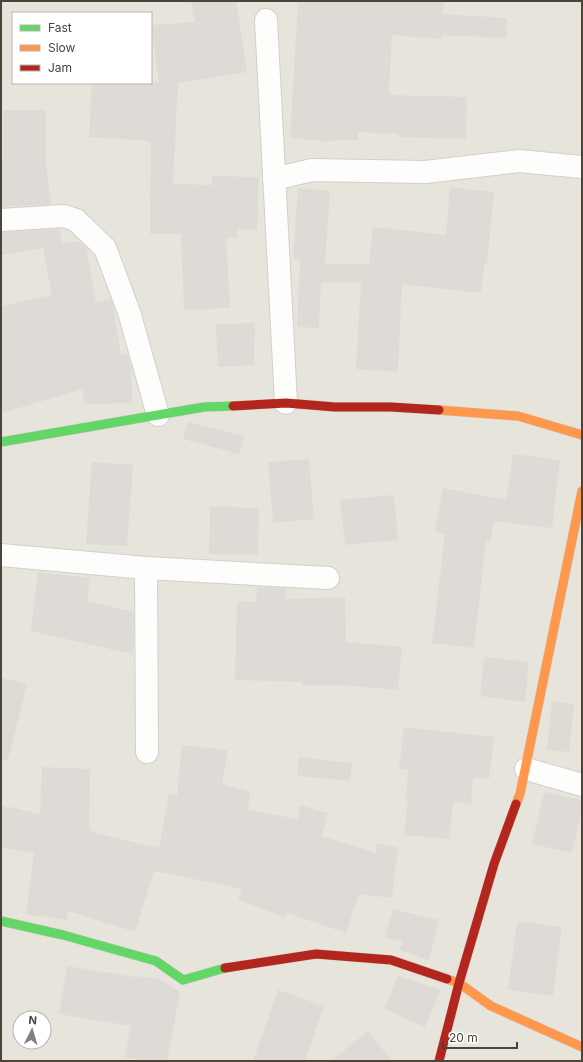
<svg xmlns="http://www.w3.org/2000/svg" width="583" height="1062" font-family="Inter,sans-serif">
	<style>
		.residential { fill: #e7e4dc; fill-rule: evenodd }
		.building { fill: #dedbd6 }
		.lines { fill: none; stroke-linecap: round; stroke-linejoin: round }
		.street-casing { stroke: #d2d0cb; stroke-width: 24 }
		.fast-casing { stroke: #d3cfc5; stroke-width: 10 }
		.slow-casing { stroke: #d3cfc5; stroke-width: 10 }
		.jam-casing { stroke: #d3cfc5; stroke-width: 10 }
		.street { stroke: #fdfdfc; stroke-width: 22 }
		.fast { stroke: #63d668; stroke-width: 9 }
		.slow { stroke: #ff974d; stroke-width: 9 }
		.jam { stroke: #b3261e; stroke-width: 9 }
	</style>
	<rect width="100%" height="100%" fill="#f4f2ee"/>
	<path class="residential" d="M 1,1 L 582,1 L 582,1061 L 1,1061 ZM 13,13 L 151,13 L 151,83 L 13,83 ZM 20,1018 L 44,1018 L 44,1042 L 20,1042 Z"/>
	<g class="building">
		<path d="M 191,1 L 236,1 L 247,72 L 178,83 L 173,184 L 212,185 L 212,176 L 259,177 L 257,230 L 238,229 L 238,238 L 226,238 L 230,308 L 184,310 L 181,234 L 150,234 L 151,141 L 89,137 L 92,83 L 159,83 L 151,25 L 195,22 Z"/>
		<path d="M 298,1 L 444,1 L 443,14 L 507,18 L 506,38 L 442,35 L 441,39 L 392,35 L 389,92 L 390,92 L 390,95 L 467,97 L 466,139 L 398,137 L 398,134 L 358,132 L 358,140 L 324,141 L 290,138 Z"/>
		<path d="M 3,110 L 46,110 L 46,165 L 51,204 L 1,207 L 1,160 L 3,160 Z"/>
		<path d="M 450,187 L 494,192 L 487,264 L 484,264 L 481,293 L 402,284 L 398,372 L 356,369 L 361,282 L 321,283 L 319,328 L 297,327 L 300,259 L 293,259 L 298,188 L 330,191 L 325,264 L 369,264 L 373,227 L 446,235 Z"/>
		<path d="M 59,229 L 62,244 L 79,241 L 86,247 L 96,302 L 111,299 L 113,305 L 121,355 L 128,355 L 131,367 L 132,403 L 84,404 L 83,389 L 1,413 L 1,306 L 52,295 L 43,248 L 1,255 L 1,232 Z"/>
		<path d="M 255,323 L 254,365 L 218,367 L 216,324 Z"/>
		<path d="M 189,422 L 244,436 L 239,454 L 183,439 L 187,423 Z"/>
		<path d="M 513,454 L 560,460 L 552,528 L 494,521 L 490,542 L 486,541 L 474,648 L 432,643 L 445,534 L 435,532 L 443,488 L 506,500 Z"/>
		<path d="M 309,459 L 314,519 L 273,523 L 268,462 Z"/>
		<path d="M 92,462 L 133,465 L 127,546 L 86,544 Z"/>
		<path d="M 394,495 L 398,540 L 345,545 L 340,500 Z"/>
		<path d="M 210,506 L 259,508 L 258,555 L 209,554 Z"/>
		<path d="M 38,572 L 90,578 L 87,601 L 134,612 L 134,646 L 132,654 L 31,631 Z"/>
		<path d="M 257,587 L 286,588 L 285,599 L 345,597 L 346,642 L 402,647 L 398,690 L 341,685 L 302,685 L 302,682 L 235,680 L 237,601 L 256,602 Z"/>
		<path d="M 484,657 L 529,662 L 525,702 L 480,696 Z"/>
		<path d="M 1,677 L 27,684 L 8,760 L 1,759 Z"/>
		<path d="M 552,701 L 574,704 L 569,752 L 547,750 Z"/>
		<path d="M 404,727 L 494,737 L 489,779 L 473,778 L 471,804 L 455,802 L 455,803 L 453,803 L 449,839 L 404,835 L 408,799 L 406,799 L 408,770 L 399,769 Z"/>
		<path d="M 182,745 L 228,750 L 222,784 L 250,792 L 248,810 L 298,819 L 300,805 L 328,813 L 322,836 L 376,853 L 377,844 L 398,847 L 392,898 L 359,894 L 346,933 L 286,913 L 285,917 L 238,900 L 242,889 L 154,871 L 135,932 L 68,911 L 67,920 L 26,914 L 34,854 L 1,847 L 1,805 L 40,814 L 42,767 L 90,769 L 89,830 L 93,831 L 92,832 L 159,848 L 169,794 L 177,796 Z"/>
		<path d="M 299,757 L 352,763 L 350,781 L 297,776 Z"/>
		<path d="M 544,792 L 582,800 L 582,810 L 572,853 L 532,844 Z"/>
		<path d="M 393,909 L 439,920 L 429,960 L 400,950 L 402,941 L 385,937 Z"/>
		<path d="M 517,921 L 562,927 L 553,996 L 508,990 Z"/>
		<path d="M 67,966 L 141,978 L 141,976 L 161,980 L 180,992 L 167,1061 L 146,1061 L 125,1057 L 131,1026 L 59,1014 Z"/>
		<path d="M 398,976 L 441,990 L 425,1027 L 384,1009 Z"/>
		<path d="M 278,990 L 324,1006 L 305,1061 L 253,1061 Z"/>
		<path d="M 368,1031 L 392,1061 L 331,1061 Z"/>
	</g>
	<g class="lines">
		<defs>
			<g id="street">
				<path d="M 266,20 L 286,403"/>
				<path d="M 274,179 L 312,170 L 425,172 L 519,161 L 582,167"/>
				<path d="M 1,220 L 64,216 L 76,220 L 105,248 L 129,312 L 158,415"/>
				<path d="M 1,555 L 146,568 L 328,578"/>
				<path d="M 146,568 L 147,752"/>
				<path d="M 526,769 L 582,785"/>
			</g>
			<g id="fast">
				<path d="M 1,442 L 204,407 L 233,406"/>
				<path d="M 1,921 L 63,935 L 156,961 L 183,980 L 225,968"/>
			</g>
			<g id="slow">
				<path d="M 439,410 L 518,416 L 582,435"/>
				<path d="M 516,804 L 520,794 L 582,491"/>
				<path d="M 447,979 L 459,983 L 491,1006 L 582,1047"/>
			</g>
			<g id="jam">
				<path d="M 233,406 L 286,403 L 335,407 L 391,407 L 439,410"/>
				<path d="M 225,968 L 316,954 L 391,960 L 447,979"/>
				<path d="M 439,1061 L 459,983 L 494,864 L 516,804"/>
			</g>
		</defs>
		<use href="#street" class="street-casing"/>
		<use href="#fast" class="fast-casing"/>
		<use href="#slow" class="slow-casing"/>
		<use href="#jam" class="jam-casing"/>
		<use href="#street" class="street"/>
		<use href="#fast" class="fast"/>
		<use href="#slow" class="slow"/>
		<use href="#jam" class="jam"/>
	</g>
	<rect width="583" height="1062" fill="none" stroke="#4b4439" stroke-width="4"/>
	<rect x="12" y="12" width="140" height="72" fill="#ffffff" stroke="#b7b4b0"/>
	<rect x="20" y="25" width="20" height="6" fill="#63d668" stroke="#b7b4b0"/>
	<text x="48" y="32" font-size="12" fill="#4b4439">Fast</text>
	<rect x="20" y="45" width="20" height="6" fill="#ff974d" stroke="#b7b4b0"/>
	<text x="48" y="52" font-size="12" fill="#4b4439">Slow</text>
	<rect x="20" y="65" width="20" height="6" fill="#b3261e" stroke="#b7b4b0"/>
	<text x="48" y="72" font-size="12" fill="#4b4439">Jam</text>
	<g transform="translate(32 1030) rotate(5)"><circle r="19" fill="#ffffff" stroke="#b7b4b0"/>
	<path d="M0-3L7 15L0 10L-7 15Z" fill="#868178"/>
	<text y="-6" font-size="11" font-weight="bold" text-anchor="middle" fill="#4b4439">N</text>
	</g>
	<path d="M443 1042v6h74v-6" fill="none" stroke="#4b4439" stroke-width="2"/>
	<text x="449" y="1042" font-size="12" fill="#4b4439" stroke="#ffffff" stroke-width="3" paint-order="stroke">20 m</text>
</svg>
